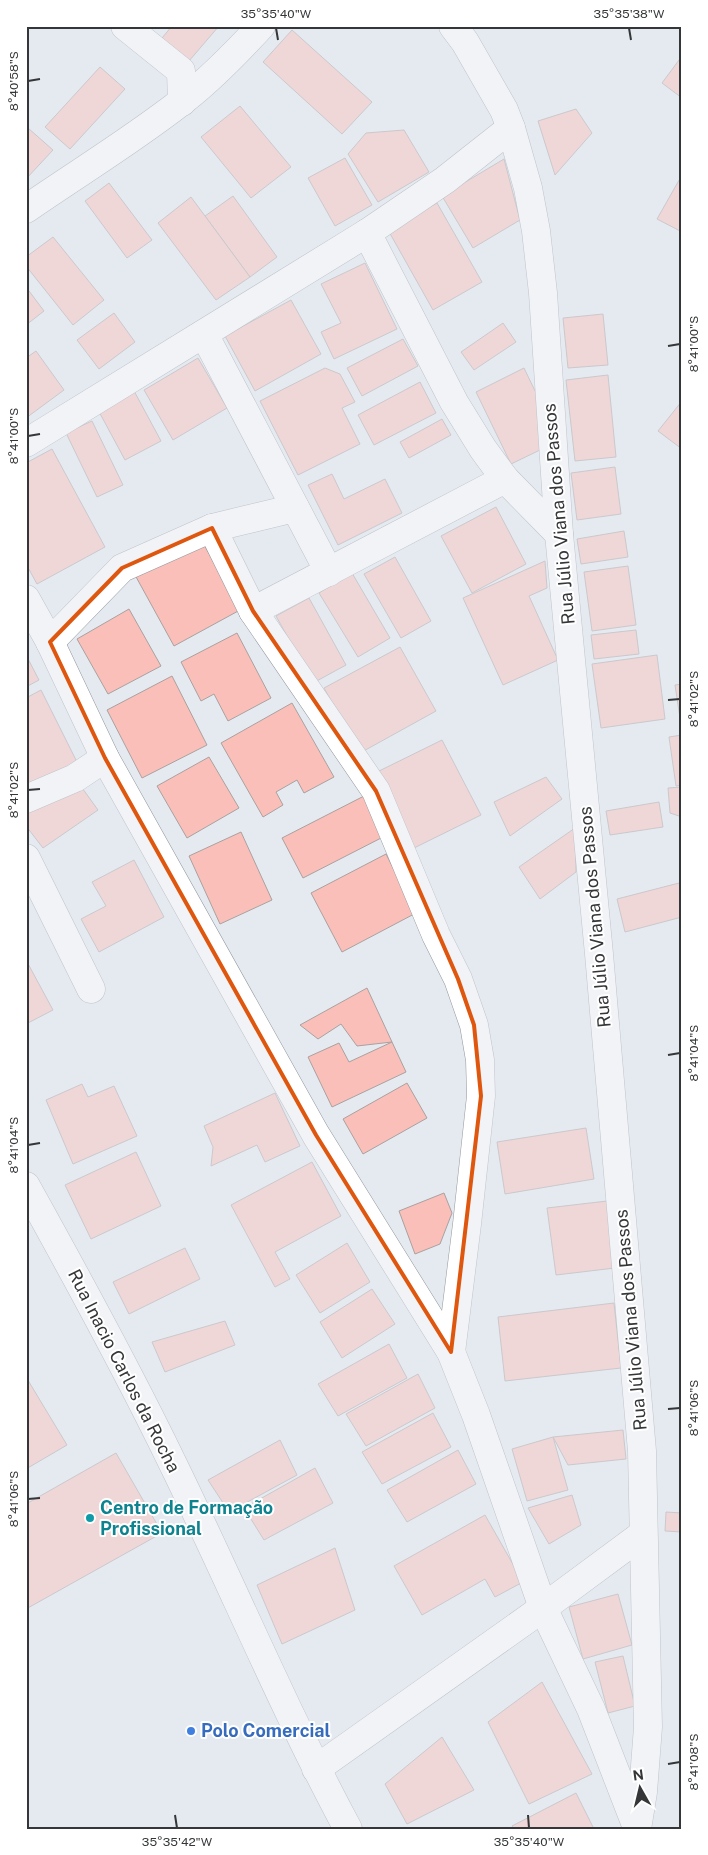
<svg xmlns="http://www.w3.org/2000/svg" width="708" height="1855" font-family="'Public Sans',sans-serif">
	<style>
		.building { fill: #fabfb8; stroke: #a9a1a0 }
		.lines { fill: none; stroke-linecap: round; stroke-linejoin: round }
		.minor-casing { stroke: #93979d; stroke-width: 29 }
		.minor { stroke: #fff; stroke-width: 28 }
		.marked { fill: none; stroke: #df570e; stroke-width: 4; stroke-linejoin: round }
		.ticks { fill: none; stroke: #343638; stroke-width: 2 }
		.culture-dot { fill: #0f9aa8; stroke: #fff; stroke-width: 2 }
		.shop-dot { fill: #3f7fe0; stroke: #fff; stroke-width: 2 }
		.labels { text-anchor: middle; stroke-width: 4; stroke-linejoin: round; paint-order: stroke }
		.street-label { font-size: 18px; fill: #343638; stroke: #fff }
		.culture-label { font-size: 18px; font-weight: bold; fill: #0d838f; stroke: #fff; text-anchor: start }
		.shop-label { font-size: 18px; font-weight: bold; fill: #366cbe; stroke: #fff; text-anchor: start }
		.neatline { fill: none; stroke: #343638; stroke-width: 2 }
		.ticks-label { font-size: 12px; text-anchor: middle; fill: #343638 }
	</style>
	<rect width="100%" height="100%" fill="#e5eaf1"/>
	<g class="building">
		<path d="M 172,26 L 219,26 L 189,61 L 162,38 Z"/>
		<path d="M 292,30 L 372,102 L 342,134 L 263,62 Z"/>
		<path d="M 682,56 L 682,98 L 662,83 Z"/>
		<path d="M 100,67 L 125,89 L 70,149 L 45,127 Z"/>
		<path d="M 240,106 L 291,167 L 251,198 L 201,137 Z"/>
		<path d="M 576,109 L 592,133 L 555,175 L 538,121 Z"/>
		<path d="M 28,128 L 53,150 L 26,179 L 26,130 Z"/>
		<path d="M 404,130 L 429,172 L 378,202 L 348,154 L 366,133 Z"/>
		<path d="M 345,158 L 372,205 L 335,226 L 308,178 Z"/>
		<path d="M 504,159 L 520,220 L 473,248 L 442,196 Z"/>
		<path d="M 682,175 L 682,232 L 657,219 Z"/>
		<path d="M 109,183 L 152,240 L 127,258 L 85,201 Z"/>
		<path d="M 233,196 L 277,257 L 250,277 L 205,216 Z"/>
		<path d="M 191,197 L 250,277 L 216,300 L 158,223 Z"/>
		<path d="M 437,203 L 482,282 L 433,310 L 388,230 Z"/>
		<path d="M 53,237 L 104,300 L 73,325 L 26,266 L 26,257 Z"/>
		<path d="M 365,263 L 397,329 L 334,359 L 321,332 L 341,323 L 321,284 Z"/>
		<path d="M 26,287 L 44,311 L 26,325 Z"/>
		<path d="M 291,300 L 321,354 L 255,391 L 225,336 Z"/>
		<path d="M 114,313 L 135,342 L 99,369 L 77,340 Z"/>
		<path d="M 603,314 L 608,365 L 568,368 L 563,318 Z"/>
		<path d="M 503,323 L 516,342 L 474,370 L 461,352 Z"/>
		<path d="M 403,339 L 418,366 L 362,396 L 347,368 Z"/>
		<path d="M 36,351 L 64,390 L 26,418 L 26,358 Z"/>
		<path d="M 198,358 L 227,408 L 173,440 L 144,390 Z"/>
		<path d="M 325,368 L 340,374 L 355,402 L 342,408 L 360,444 L 298,475 L 260,401 Z"/>
		<path d="M 524,368 L 537,395 L 540,450 L 511,464 L 476,392 Z"/>
		<path d="M 608,375 L 616,457 L 575,461 L 566,380 Z"/>
		<path d="M 420,382 L 436,413 L 374,445 L 358,415 Z"/>
		<path d="M 133,389 L 161,441 L 125,460 L 97,408 Z"/>
		<path d="M 682,401 L 682,449 L 658,431 Z"/>
		<path d="M 442,419 L 451,435 L 409,458 L 400,442 Z"/>
		<path d="M 92,421 L 123,485 L 97,497 L 66,433 Z"/>
		<path d="M 52,449 L 105,547 L 37,584 L 26,564 L 26,463 Z"/>
		<path d="M 615,467 L 621,514 L 577,520 L 571,473 Z"/>
		<path d="M 332,474 L 344,499 L 385,479 L 402,513 L 338,545 L 308,485 Z"/>
		<path d="M 496,507 L 526,564 L 472,593 L 441,536 Z"/>
		<path d="M 624,531 L 628,557 L 581,564 L 577,539 Z"/>
		<path d="M 201,539 L 240,610 L 174,646 L 135,575 Z"/>
		<path d="M 395,557 L 431,621 L 401,638 L 364,574 Z"/>
		<path d="M 545,561 L 547,588 L 529,596 L 558,660 L 503,685 L 463,598 Z"/>
		<path d="M 628,566 L 636,625 L 592,631 L 584,572 Z"/>
		<path d="M 352,573 L 390,638 L 358,657 L 319,593 Z"/>
		<path d="M 309,598 L 346,665 L 313,683 L 276,616 Z"/>
		<path d="M 129,609 L 161,666 L 108,694 L 77,639 Z"/>
		<path d="M 636,630 L 639,654 L 594,659 L 591,635 Z"/>
		<path d="M 237,633 L 271,698 L 228,721 L 214,694 L 201,701 L 181,662 Z"/>
		<path d="M 400,647 L 436,711 L 360,753 L 324,688 Z"/>
		<path d="M 26,655 L 39,680 L 26,687 Z"/>
		<path d="M 657,655 L 665,719 L 601,728 L 592,664 Z"/>
		<path d="M 172,676 L 207,745 L 142,778 L 107,710 Z"/>
		<path d="M 682,684 L 682,718 L 680,718 L 675,685 Z"/>
		<path d="M 41,690 L 79,766 L 26,792 L 26,698 Z"/>
		<path d="M 292,703 L 334,777 L 304,793 L 297,780 L 276,792 L 283,805 L 263,817 L 221,743 Z"/>
		<path d="M 682,735 L 682,785 L 676,786 L 669,737 Z"/>
		<path d="M 442,740 L 481,815 L 414,848 L 375,773 Z"/>
		<path d="M 209,757 L 239,808 L 187,838 L 157,786 Z"/>
		<path d="M 546,777 L 562,799 L 510,836 L 494,802 Z"/>
		<path d="M 75,778 L 98,810 L 43,848 L 26,826 L 26,812 Z"/>
		<path d="M 682,787 L 682,817 L 670,813 L 668,788 Z"/>
		<path d="M 364,796 L 385,836 L 303,878 L 282,838 Z"/>
		<path d="M 659,802 L 663,827 L 610,835 L 606,811 Z"/>
		<path d="M 575,828 L 576,872 L 540,899 L 519,867 Z"/>
		<path d="M 241,832 L 272,900 L 220,924 L 189,856 Z"/>
		<path d="M 386,854 L 416,913 L 342,952 L 311,893 Z"/>
		<path d="M 134,860 L 164,917 L 99,952 L 81,919 L 106,906 L 92,882 Z"/>
		<path d="M 679,883 L 682,895 L 682,917 L 625,932 L 617,899 Z"/>
		<path d="M 26,960 L 53,1010 L 26,1024 Z"/>
		<path d="M 367,988 L 392,1042 L 357,1046 L 341,1024 L 318,1039 L 300,1025 Z"/>
		<path d="M 392,1042 L 406,1072 L 332,1107 L 308,1057 L 339,1043 L 349,1062 Z"/>
		<path d="M 407,1083 L 427,1118 L 363,1154 L 343,1119 Z"/>
		<path d="M 82,1084 L 88,1097 L 114,1086 L 137,1136 L 73,1164 L 46,1100 Z"/>
		<path d="M 275,1093 L 300,1146 L 265,1162 L 257,1145 L 211,1166 L 213,1147 L 204,1126 Z"/>
		<path d="M 586,1128 L 594,1179 L 505,1194 L 497,1142 Z"/>
		<path d="M 136,1152 L 161,1206 L 91,1239 L 65,1185 Z"/>
		<path d="M 312,1162 L 341,1216 L 275,1252 L 290,1279 L 275,1287 L 231,1205 Z"/>
		<path d="M 444,1193 L 452,1213 L 440,1244 L 415,1254 L 399,1211 Z"/>
		<path d="M 607,1201 L 615,1268 L 556,1275 L 547,1208 Z"/>
		<path d="M 347,1243 L 370,1282 L 320,1313 L 296,1275 Z"/>
		<path d="M 185,1248 L 200,1279 L 129,1314 L 113,1282 Z"/>
		<path d="M 372,1289 L 395,1324 L 342,1358 L 320,1322 Z"/>
		<path d="M 614,1303 L 621,1368 L 505,1381 L 498,1317 Z"/>
		<path d="M 225,1321 L 235,1345 L 165,1372 L 152,1342 Z"/>
		<path d="M 389,1344 L 407,1378 L 338,1416 L 318,1384 Z"/>
		<path d="M 418,1374 L 435,1408 L 366,1446 L 346,1414 Z"/>
		<path d="M 26,1377 L 67,1445 L 26,1469 Z"/>
		<path d="M 433,1413 L 451,1447 L 382,1484 L 362,1452 Z"/>
		<path d="M 623,1430 L 626,1459 L 568,1465 L 553,1437 Z"/>
		<path d="M 553,1437 L 568,1490 L 527,1501 L 512,1449 Z"/>
		<path d="M 280,1440 L 297,1475 L 229,1512 L 208,1480 Z"/>
		<path d="M 458,1450 L 476,1484 L 407,1522 L 387,1490 Z"/>
		<path d="M 116,1453 L 162,1533 L 26,1609 L 26,1504 Z"/>
		<path d="M 315,1468 L 333,1503 L 264,1540 L 244,1508 Z"/>
		<path d="M 572,1495 L 581,1525 L 549,1544 L 528,1508 Z"/>
		<path d="M 666,1512 L 682,1513 L 682,1532 L 665,1531 Z"/>
		<path d="M 485,1515 L 523,1582 L 495,1597 L 485,1579 L 422,1615 L 394,1566 Z"/>
		<path d="M 335,1548 L 355,1610 L 282,1644 L 257,1585 Z"/>
		<path d="M 618,1594 L 632,1645 L 583,1659 L 569,1607 Z"/>
		<path d="M 623,1656 L 635,1706 L 608,1713 L 595,1662 Z"/>
		<path d="M 542,1682 L 592,1774 L 529,1804 L 488,1722 Z"/>
		<path d="M 442,1737 L 474,1790 L 407,1824 L 385,1784 Z"/>
		<path d="M 576,1793 L 594,1829 L 514,1829 L 512,1826 Z"/>
	</g>
	<g class="lines">
		<defs>
			<g id="minor">
				<path d="M 125,26 L 181,71 L 182,102"/>
				<path d="M 453,26 L 465,42 L 504,110 L 511,128 L 528,188 L 536,231 L 543,293 L 559,534 L 599,954 L 642,1451 L 648,1727 L 643,1792 L 637,1829"/>
				<path d="M 26,209 C 78,173 131,141 181,102 C 210,80 236,53 261,26"/>
				<path d="M 367,233 L 454,402 L 483,449 L 505,479 L 559,534"/>
				<path d="M 204,334 L 329,572"/>
				<path d="M 26,443 L 367,233 L 445,180 L 511,128"/>
				<path d="M 212,528 L 253,611 L 376,791 L 436,935 L 458,979 L 474,1025 L 480,1060 L 481,1096 L 467,1224 L 451,1352"/>
				<path d="M 26,599 L 50,642 L 105,758 L 316,1135 L 451,1352 L 476,1415 L 543,1608 L 591,1709 L 636,1825"/>
				<path d="M 253,611 L 505,479"/>
				<path d="M 50,642 L 122,568 L 212,528 L 295,508"/>
				<path d="M 26,799 L 75,778 L 105,758"/>
				<path d="M 26,858 L 91,989"/>
				<path d="M 26,1186 C 76,1276 126,1367 171,1460 C 231,1582 283,1708 348,1829"/>
				<path d="M 316,1769 L 543,1608 L 643,1534"/>
			</g>
		</defs>
		<use href="#minor" class="minor-casing"/>
		<use href="#minor" class="minor"/>
	</g>
	<path d="M0 0H708V1855H0ZM 212,528 L 253,611 L 376,791 L 458,979 L 474,1025 L 481,1096 L 451,1352 L 316,1135 L 105,758 L 50,642 L 122,568 Z" fill="#e5eaf1" fill-opacity=".55" fill-rule="evenodd"/>
	<path class="marked" d="M 212,528 L 253,611 L 376,791 L 458,979 L 474,1025 L 481,1096 L 451,1352 L 316,1135 L 105,758 L 50,642 L 122,568 Z"/>
	<path class="ticks" d="M 276,28 L 278,40M 629,28 L 631,40M 28,81 L 40,79M 668,346 L 680,344M 28,436 L 40,434M 668,700 L 680,699M 28,790 L 40,789M 668,1055 L 680,1053M 28,1145 L 40,1143M 668,1409 L 680,1408M 28,1499 L 40,1498M 668,1764 L 680,1762M 175,1815 L 177,1828M 528,1815 L 529,1828"/>
	<circle class="culture-dot" cx="90" cy="1518" r="5"/>
	<circle class="shop-dot" cx="191" cy="1731" r="5"/>
	<g class="labels">
		<g class="street-label">
			<text transform="translate(559 514) rotate(-95)" y="6">Rua Júlio Viana dos Passos</text>
			<text transform="translate(595 917) rotate(-95)" y="6">Rua Júlio Viana dos Passos</text>
			<text transform="translate(631 1320) rotate(-95)" y="6">Rua Júlio Viana dos Passos</text>
			<text transform="translate(124 1371) rotate(63)" y="6">Rua Inacio Carlos da Rocha</text>
		</g>
		<g class="culture-label">
			<text x="100" y="1514">Centro de Formação<tspan x="100" dy="21">Profissional</tspan></text>
		</g>
		<g class="shop-label">
			<text x="201" y="1737">Polo Comercial</text>
		</g>
	</g>
	<rect width="708" height="1855" fill="none" stroke="#ffffff" stroke-width="55"/>
	<g transform="translate(640 1788) rotate(352)" stroke="#ffffff" stroke-width="4" paint-order="stroke">
	<path d="M0-4L9 19L0 12L-9 19Z" fill="#343638"/>
	<text y="-8" font-size="14" font-weight="bold" text-anchor="middle" fill="#343638">N</text>
	</g>
	<rect x="28" y="28" width="652" height="1800" class="neatline"/>
	<g class="ticks-label">
		<text x="276" y="18">35°35'40"W</text>
		<text x="629" y="18">35°35'38"W</text>
		<text transform="translate(14 81) rotate(-90)" y="4">8°40'58"S</text>
		<text transform="translate(694 344) rotate(-90)" y="4">8°41'00"S</text>
		<text transform="translate(14 436) rotate(-90)" y="4">8°41'00"S</text>
		<text transform="translate(694 699) rotate(-90)" y="4">8°41'02"S</text>
		<text transform="translate(14 790) rotate(-90)" y="4">8°41'02"S</text>
		<text transform="translate(694 1053) rotate(-90)" y="4">8°41'04"S</text>
		<text transform="translate(14 1145) rotate(-90)" y="4">8°41'04"S</text>
		<text transform="translate(694 1408) rotate(-90)" y="4">8°41'06"S</text>
		<text transform="translate(14 1499) rotate(-90)" y="4">8°41'06"S</text>
		<text transform="translate(694 1762) rotate(-90)" y="4">8°41'08"S</text>
		<text x="177" y="1846">35°35'42"W</text>
		<text x="529" y="1846">35°35'40"W</text>
	</g>
</svg>
